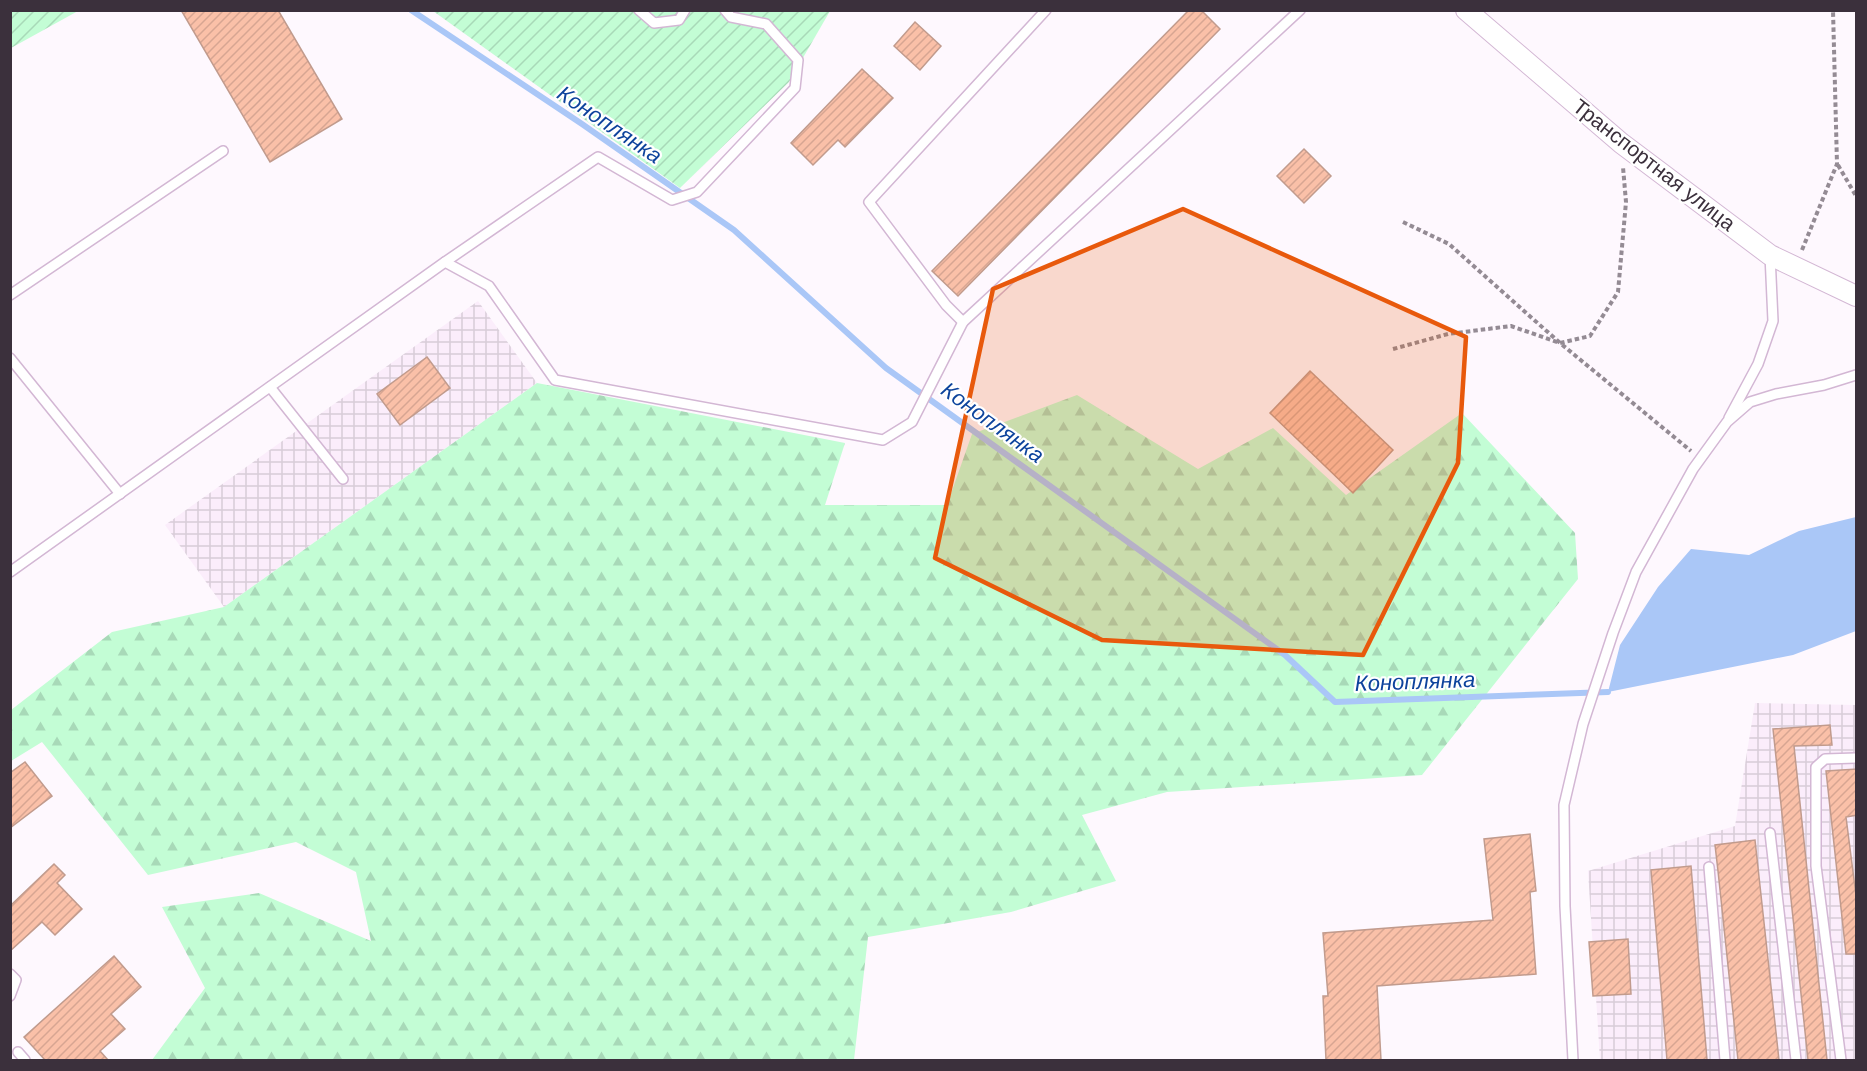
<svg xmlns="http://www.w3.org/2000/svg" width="1867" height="1071" font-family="Helvetica,sans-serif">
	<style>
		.industrial { fill: url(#industrial-grid) }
		.forest { fill: url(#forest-firs) }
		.garden { fill: url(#garden-furrows) }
		.water { fill: #aac7f7 }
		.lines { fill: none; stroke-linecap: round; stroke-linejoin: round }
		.stream { stroke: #aac7f7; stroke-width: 6 }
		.building { fill: url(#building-hatch); stroke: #c19b8d; stroke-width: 1.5 }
		.lane-casing { stroke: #d3b7d4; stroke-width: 12 }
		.street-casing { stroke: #d3b7d4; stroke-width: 22 }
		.path { stroke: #948b94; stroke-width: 4; stroke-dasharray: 4.5 3; stroke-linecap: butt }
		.lane { stroke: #fff; stroke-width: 9 }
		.street { stroke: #fff; stroke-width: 20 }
		.marked { fill: #e8590c; fill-opacity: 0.2; stroke: #e8590c; stroke-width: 4.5; stroke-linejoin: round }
		.labels { text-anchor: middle; stroke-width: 4.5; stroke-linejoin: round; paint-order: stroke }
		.street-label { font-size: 21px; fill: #3b303c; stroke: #fff }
		.water-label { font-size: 22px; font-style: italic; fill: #0d439c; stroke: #fff }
	</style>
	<defs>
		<pattern id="industrial-grid" width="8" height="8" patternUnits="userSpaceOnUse" patternTransform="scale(1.5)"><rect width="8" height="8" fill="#fbedfb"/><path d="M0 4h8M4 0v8" fill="none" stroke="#d8ccd8"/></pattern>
		<pattern id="forest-firs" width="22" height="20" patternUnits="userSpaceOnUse" patternTransform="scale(1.5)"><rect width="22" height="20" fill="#c3fdd5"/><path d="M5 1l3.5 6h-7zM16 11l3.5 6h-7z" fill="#a8d9b8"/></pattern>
		<pattern id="garden-furrows" width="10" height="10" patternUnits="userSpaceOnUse" patternTransform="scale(1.5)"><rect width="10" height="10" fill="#c3fdd5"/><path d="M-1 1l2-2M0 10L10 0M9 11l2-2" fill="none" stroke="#a8d9b8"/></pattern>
		<pattern id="building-hatch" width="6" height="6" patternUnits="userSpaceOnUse" patternTransform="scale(1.5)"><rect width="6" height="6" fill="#fac0a8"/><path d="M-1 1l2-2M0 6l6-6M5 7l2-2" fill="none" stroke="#d7a592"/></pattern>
	</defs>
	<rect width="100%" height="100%" fill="#fef8fe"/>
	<g class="industrial">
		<path d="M 478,301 L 537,383 L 224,607 L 165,525 Z"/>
		<path d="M 1755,703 L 1856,705 L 1856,1060 L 1600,1060 L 1588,871 L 1735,826 Z"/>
	</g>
	<path class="forest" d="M 537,383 L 845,443 L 825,505 L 947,505 L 972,434 L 1077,395 L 1198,469 L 1273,428 L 1346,495 L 1462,413 L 1575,533 L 1578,579 L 1422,775 L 1167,792 L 1082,815 L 1116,881 L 1011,912 L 868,937 L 854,1060 L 152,1060 L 205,988 L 162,907 L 259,893 L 371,941 L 356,872 L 296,842 L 148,875 L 42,742 L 11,761 L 11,710 L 112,632 L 224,607 Z"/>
	<g class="garden">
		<path d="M 11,10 L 78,10 L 78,11 L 11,48 Z"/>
		<path d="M 433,11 L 830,11 L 789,82 L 680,188 Z"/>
	</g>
	<path class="water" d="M 1856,517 L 1856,631 L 1793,655 L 1608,692 L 1620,645 L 1658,587 L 1691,549 L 1749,555 L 1799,531 Z"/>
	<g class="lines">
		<path class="stream" d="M 411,10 L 582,124 L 734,230 L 886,368 L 1285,655 L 1335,702 L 1608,692"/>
	</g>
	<g class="building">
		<path d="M 181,10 L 278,10 L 342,119 L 270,162 Z"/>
		<path d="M 1189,10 L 1201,10 L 1220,29 L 958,296 L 932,271 Z"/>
		<path d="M 915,22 L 941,46 L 920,70 L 894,46 Z"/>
		<path d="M 862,69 L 893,98 L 845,147 L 838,140 L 813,165 L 791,143 Z"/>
		<path d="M 1304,149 L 1331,176 L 1304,203 L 1277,176 Z"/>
		<path d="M 427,357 L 450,388 L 400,425 L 377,394 Z"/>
		<path d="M 1310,371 L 1393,450 L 1353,493 L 1270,413 Z"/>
		<path d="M 1830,725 L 1832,745 L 1794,746 L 1827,1060 L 1808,1060 L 1773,729 Z"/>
		<path d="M 25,762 L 52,796 L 10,828 L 10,773 Z"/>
		<path d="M 1857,769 L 1857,815 L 1846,817 L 1857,903 L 1857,954 L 1846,954 L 1826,771 Z"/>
		<path d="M 1530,834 L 1536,891 L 1530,892 L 1536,974 L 1377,986 L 1381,1060 L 1326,1060 L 1323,996 L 1328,996 L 1323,933 L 1493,920 L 1484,839 Z"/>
		<path d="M 1755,840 L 1779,1060 L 1738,1060 L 1718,871 L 1715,845 Z"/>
		<path d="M 54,864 L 65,875 L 57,883 L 82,909 L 55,935 L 42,922 L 10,951 L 10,906 Z"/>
		<path d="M 1691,866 L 1707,1060 L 1667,1060 L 1651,870 Z"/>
		<path d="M 1628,939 L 1631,994 L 1593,996 L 1589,942 Z"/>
		<path d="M 114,956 L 141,987 L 111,1014 L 125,1029 L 100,1051 L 108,1060 L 45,1060 L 24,1037 Z"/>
	</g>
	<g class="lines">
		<defs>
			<g id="lane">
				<path d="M 639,10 L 654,23 L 679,20 L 685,10"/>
				<path d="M 445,262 L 598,157 L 672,200 L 697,192 L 795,88 L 798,60 L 766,24 L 731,17 L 725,10"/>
				<path d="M 10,295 L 223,151"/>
				<path d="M 963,322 L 946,305 L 869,202 L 1046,10"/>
				<path d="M 10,358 L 120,494"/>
				<path d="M 270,387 L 343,479"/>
				<path d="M 1729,418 L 1758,364 L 1773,321 L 1770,255"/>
				<path d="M 10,572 L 445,262 L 489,286 L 555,380 L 883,440 L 912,422 L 963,322 L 1300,10"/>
				<path d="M 1770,833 L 1796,1060"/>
				<path d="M 1709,867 L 1725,1060"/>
				<path d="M 10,974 L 16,980 L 10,996"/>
				<path d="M 18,1052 L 25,1060"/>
				<path d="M 1573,1060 L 1565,906 L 1564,805 L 1583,724 L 1613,633 L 1636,572 L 1693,469 L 1727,422 L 1750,402 L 1776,394 L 1824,385 L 1856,375"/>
				<path d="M 1841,1060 L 1816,866 L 1816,767 L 1825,759 L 1856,758"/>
			</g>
			<path id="street" d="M 1466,10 L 1621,143 L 1770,255 L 1856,296"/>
		</defs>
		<use href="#lane" class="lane-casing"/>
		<use href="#street" class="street-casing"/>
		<g class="path">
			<path d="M 1838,165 L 1856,196"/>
			<path d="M 1403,222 L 1449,244 L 1560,343 L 1691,451"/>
			<path d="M 1802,250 L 1837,164 L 1833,10"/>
			<path d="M 1393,349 L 1448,334 L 1511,326 L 1560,343 L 1590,336 L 1618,292 L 1626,202 L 1623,167"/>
		</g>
		<use href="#lane" class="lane"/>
		<use href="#street" class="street"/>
	</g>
	<path class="marked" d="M 1183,209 L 1466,337 L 1458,463 L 1363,655 L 1102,640 L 935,558 L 993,289 Z"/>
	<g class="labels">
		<g class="street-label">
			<text transform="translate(1654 165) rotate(38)" y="7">Транспортная улица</text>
		</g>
		<g class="water-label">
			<text transform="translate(610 124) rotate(34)" y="8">Коноплянка</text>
			<text transform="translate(993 422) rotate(36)" y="8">Коноплянка</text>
			<text transform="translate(1415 681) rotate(-2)" y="8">Коноплянка</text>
		</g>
	</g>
	<rect width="1867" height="1071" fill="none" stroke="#3b303c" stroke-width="24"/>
</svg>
